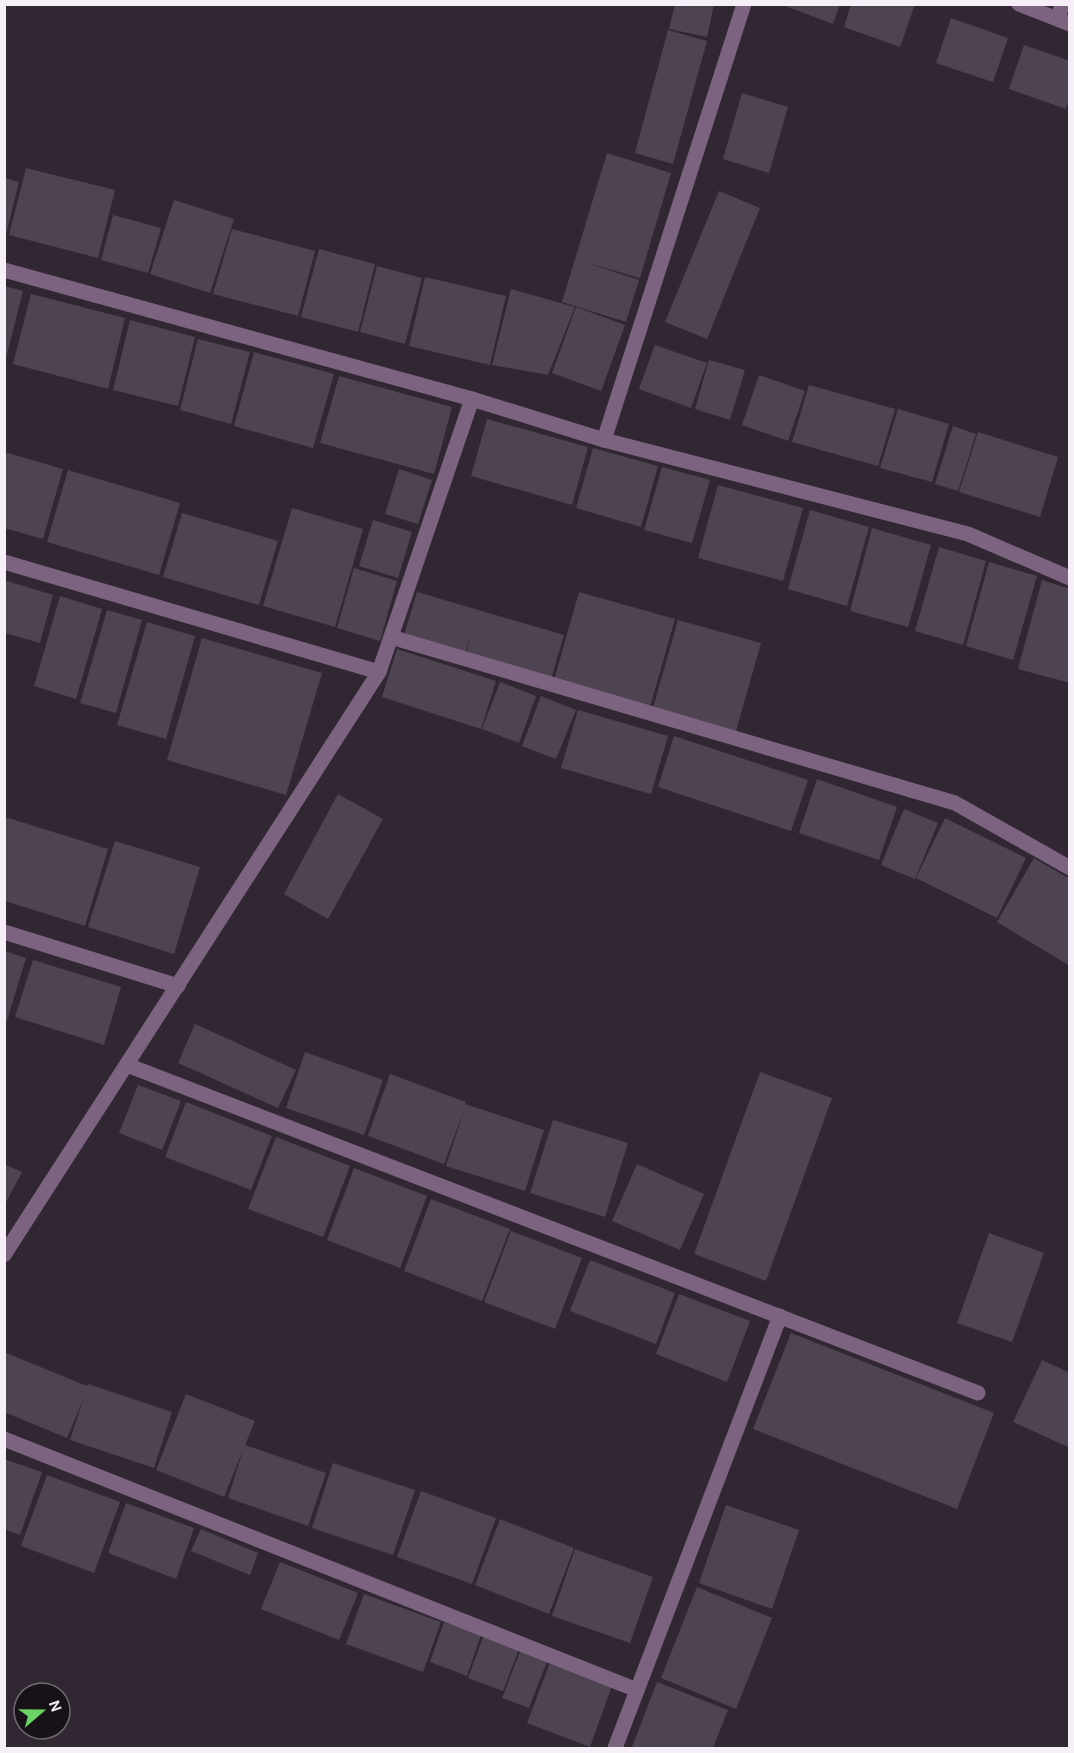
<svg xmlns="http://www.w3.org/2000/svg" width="1074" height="1753" font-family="Karla,sans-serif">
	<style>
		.building { fill: #4e4350 }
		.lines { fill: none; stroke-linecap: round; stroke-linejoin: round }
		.street { stroke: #7c637f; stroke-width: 15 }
	</style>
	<rect width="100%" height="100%" fill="#312733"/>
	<g class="building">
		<path d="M 675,4 L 714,4 L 707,37 L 669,29 Z"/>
		<path d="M 780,4 L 840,4 L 833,24 Z"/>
		<path d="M 851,4 L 915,4 L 900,47 L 844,27 Z"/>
		<path d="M 951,18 L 1008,38 L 993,82 L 936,63 Z"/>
		<path d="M 668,30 L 707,41 L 673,164 L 635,153 Z"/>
		<path d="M 1024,45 L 1070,61 L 1070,98 L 1066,109 L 1009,89 Z"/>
		<path d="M 742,93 L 788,107 L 769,173 L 723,159 Z"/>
		<path d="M 607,153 L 671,173 L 640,278 L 584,262 L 639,280 L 626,322 L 562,302 Z"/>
		<path d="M 26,168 L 115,190 L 98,258 L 9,235 Z"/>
		<path d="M 4,178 L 19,182 L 5,238 L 4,237 Z"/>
		<path d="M 719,191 L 760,208 L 707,339 L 665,322 Z"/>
		<path d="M 174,200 L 234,219 L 210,293 L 150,274 Z"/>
		<path d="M 113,215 L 161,228 L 148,273 L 101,260 Z"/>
		<path d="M 232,229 L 315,251 L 298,316 L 213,294 Z"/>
		<path d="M 319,249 L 375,264 L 358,332 L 301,317 Z"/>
		<path d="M 377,266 L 422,278 L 405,344 L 360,332 Z"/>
		<path d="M 425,277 L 506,296 L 490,365 L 409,346 Z"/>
		<path d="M 4,286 L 23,291 L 5,362 L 4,362 Z"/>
		<path d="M 511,289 L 575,307 L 548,375 L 492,365 Z"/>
		<path d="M 31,294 L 125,318 L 108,389 L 13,364 Z"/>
		<path d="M 576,307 L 625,325 L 601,391 L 552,373 Z"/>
		<path d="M 130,320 L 195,337 L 178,406 L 113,390 Z"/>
		<path d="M 198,339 L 250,352 L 231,424 L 180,410 Z"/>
		<path d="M 655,345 L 707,363 L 691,408 L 639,389 Z"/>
		<path d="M 254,352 L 334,374 L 313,448 L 234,426 Z"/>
		<path d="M 709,360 L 745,370 L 730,420 L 695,409 Z"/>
		<path d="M 759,375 L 805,391 L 788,441 L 742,425 Z"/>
		<path d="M 339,376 L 452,407 L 434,474 L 320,443 Z"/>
		<path d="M 809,385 L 895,409 L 878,466 L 792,442 Z"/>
		<path d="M 898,409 L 949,424 L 932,482 L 880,468 Z"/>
		<path d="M 487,419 L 588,447 L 572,505 L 471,476 Z"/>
		<path d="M 953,426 L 976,434 L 958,491 L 935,484 Z"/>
		<path d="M 978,432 L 1058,457 L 1040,517 L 959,492 Z"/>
		<path d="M 593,448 L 658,466 L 641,527 L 576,508 Z"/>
		<path d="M 4,452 L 63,469 L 43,539 L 4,528 Z"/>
		<path d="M 662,467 L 710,480 L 692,543 L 644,530 Z"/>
		<path d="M 399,469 L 432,480 L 418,524 L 385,514 Z"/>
		<path d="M 68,470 L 180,503 L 159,575 L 47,542 Z"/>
		<path d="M 718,485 L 803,508 L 783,581 L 698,558 Z"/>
		<path d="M 292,508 L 363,529 L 335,627 L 263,606 Z"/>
		<path d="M 810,510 L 869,527 L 847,606 L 788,589 Z"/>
		<path d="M 182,513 L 278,541 L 259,605 L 163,577 Z"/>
		<path d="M 373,520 L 412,532 L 398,578 L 359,566 Z"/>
		<path d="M 872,528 L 931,545 L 908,627 L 850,611 Z"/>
		<path d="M 939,547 L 986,561 L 963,645 L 915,631 Z"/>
		<path d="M 989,562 L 1037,576 L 1013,660 L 966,646 Z"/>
		<path d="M 354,568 L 397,581 L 380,641 L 337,628 Z"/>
		<path d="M 4,580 L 53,595 L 40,643 L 4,633 Z"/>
		<path d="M 1042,580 L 1070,589 L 1070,683 L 1018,669 Z"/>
		<path d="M 417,592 L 564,635 L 551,679 L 466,654 L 472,633 L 465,654 L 404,635 Z"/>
		<path d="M 579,592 L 675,619 L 650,707 L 554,680 Z"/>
		<path d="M 60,596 L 102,609 L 76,699 L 34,686 Z"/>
		<path d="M 107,610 L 142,620 L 116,713 L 80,703 Z"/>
		<path d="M 678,620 L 761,643 L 736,731 L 653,708 Z"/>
		<path d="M 147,622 L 195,636 L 166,739 L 117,725 Z"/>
		<path d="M 202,638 L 322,673 L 286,795 L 167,760 Z"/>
		<path d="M 397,649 L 496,681 L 481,729 L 382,697 Z"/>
		<path d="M 500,682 L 536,696 L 519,743 L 482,729 Z"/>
		<path d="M 541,696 L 576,710 L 556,759 L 522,746 Z"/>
		<path d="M 578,710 L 668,736 L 651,794 L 561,768 Z"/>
		<path d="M 674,736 L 808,780 L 791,831 L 658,787 Z"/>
		<path d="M 817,779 L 897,807 L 879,860 L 799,833 Z"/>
		<path d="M 338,794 L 383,819 L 328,919 L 284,894 Z"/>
		<path d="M 904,809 L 938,823 L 915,879 L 881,865 Z"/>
		<path d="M 5,817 L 108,849 L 85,926 L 5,901 Z"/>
		<path d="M 945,818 L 1026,858 L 997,918 L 916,878 Z"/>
		<path d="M 115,841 L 200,867 L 174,954 L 88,927 Z"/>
		<path d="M 1034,858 L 1070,879 L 1070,966 L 997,922 Z"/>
		<path d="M 4,951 L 26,958 L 5,1027 L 4,1027 Z"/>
		<path d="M 33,960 L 121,987 L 104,1045 L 15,1017 Z"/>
		<path d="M 195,1024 L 296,1070 L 278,1108 L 178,1063 Z"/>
		<path d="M 305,1052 L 383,1080 L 364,1135 L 286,1108 Z"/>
		<path d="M 760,1072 L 832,1098 L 766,1281 L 694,1254 Z"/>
		<path d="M 390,1074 L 466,1102 L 465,1104 L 544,1130 L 525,1191 L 446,1166 L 464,1110 L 444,1164 L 368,1136 Z"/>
		<path d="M 138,1085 L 181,1101 L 162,1150 L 119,1133 Z"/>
		<path d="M 186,1102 L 272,1136 L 251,1190 L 165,1157 Z"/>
		<path d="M 553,1120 L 628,1143 L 605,1217 L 530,1193 Z"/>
		<path d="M 276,1137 L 350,1166 L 323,1237 L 248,1209 Z"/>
		<path d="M 4,1164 L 22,1172 L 4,1206 Z"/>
		<path d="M 637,1164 L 704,1194 L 680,1250 L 612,1221 Z"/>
		<path d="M 354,1168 L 427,1196 L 400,1268 L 327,1240 Z"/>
		<path d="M 431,1199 L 510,1229 L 482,1301 L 404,1271 Z"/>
		<path d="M 511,1231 L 582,1258 L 555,1329 L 484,1302 Z"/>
		<path d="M 989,1233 L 1044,1253 L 1012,1342 L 957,1323 Z"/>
		<path d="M 590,1260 L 675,1293 L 656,1344 L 570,1311 Z"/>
		<path d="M 679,1294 L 750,1321 L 727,1382 L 656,1354 Z"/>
		<path d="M 791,1333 L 994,1413 L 957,1509 L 753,1429 Z"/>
		<path d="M 4,1352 L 87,1386 L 88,1384 L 172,1412 L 154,1468 L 70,1440 L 83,1400 L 67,1438 L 4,1412 Z"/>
		<path d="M 1042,1360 L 1070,1373 L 1070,1448 L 1013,1422 Z"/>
		<path d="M 186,1394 L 255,1421 L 245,1445 L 326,1473 L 308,1526 L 228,1498 L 243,1450 L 224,1497 L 156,1470 Z"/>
		<path d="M 4,1459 L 42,1472 L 20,1535 L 4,1529 Z"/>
		<path d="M 333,1463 L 415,1490 L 393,1555 L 312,1528 Z"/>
		<path d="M 47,1475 L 120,1502 L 94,1573 L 21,1546 Z"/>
		<path d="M 421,1491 L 496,1518 L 472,1584 L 397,1557 Z"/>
		<path d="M 126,1503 L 194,1528 L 176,1579 L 108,1553 Z"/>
		<path d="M 726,1505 L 799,1530 L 772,1609 L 699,1583 Z"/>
		<path d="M 500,1519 L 574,1548 L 549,1614 L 475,1585 Z"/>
		<path d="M 201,1529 L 258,1553 L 250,1575 L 191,1551 Z"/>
		<path d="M 575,1549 L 653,1577 L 630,1643 L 552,1616 Z"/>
		<path d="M 280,1562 L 358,1593 L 339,1640 L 261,1609 Z"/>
		<path d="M 697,1587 L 772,1618 L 736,1709 L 661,1678 Z"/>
		<path d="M 364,1594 L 441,1622 L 423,1672 L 346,1644 Z"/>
		<path d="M 444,1622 L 481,1635 L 467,1676 L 430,1662 Z"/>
		<path d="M 484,1635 L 519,1649 L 503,1691 L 468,1678 Z"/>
		<path d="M 521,1649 L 548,1659 L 529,1708 L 502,1698 Z"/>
		<path d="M 551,1660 L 613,1683 L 590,1747 L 527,1723 Z"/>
		<path d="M 657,1682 L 728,1710 L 713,1748 L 632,1747 Z"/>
	</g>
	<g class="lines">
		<g class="street">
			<path d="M 1019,4 L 1070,24"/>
			<path d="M 1058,19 L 1062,4"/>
			<path d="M 4,270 L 472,399 L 604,440 L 968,534 L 1070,578"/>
			<path d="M 604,440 L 744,4"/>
			<path d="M 4,562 L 379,672"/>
			<path d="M 391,637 L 955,803 L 1070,868"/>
			<path d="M 4,932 L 178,986"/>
			<path d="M 127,1065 L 978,1393"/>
			<path d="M 4,1255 L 379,672 L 472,399"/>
			<path d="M 4,1439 L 637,1690"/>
			<path d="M 615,1748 L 780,1316"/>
		</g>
	</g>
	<rect width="1074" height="1753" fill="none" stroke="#f6eff7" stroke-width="12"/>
	<g transform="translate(42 1711) rotate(70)"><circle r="28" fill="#161217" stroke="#706a71" stroke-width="1.5"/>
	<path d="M0-4.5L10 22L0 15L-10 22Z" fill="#6ad364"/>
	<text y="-9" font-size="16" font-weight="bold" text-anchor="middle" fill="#f6eff7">N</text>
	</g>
</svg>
